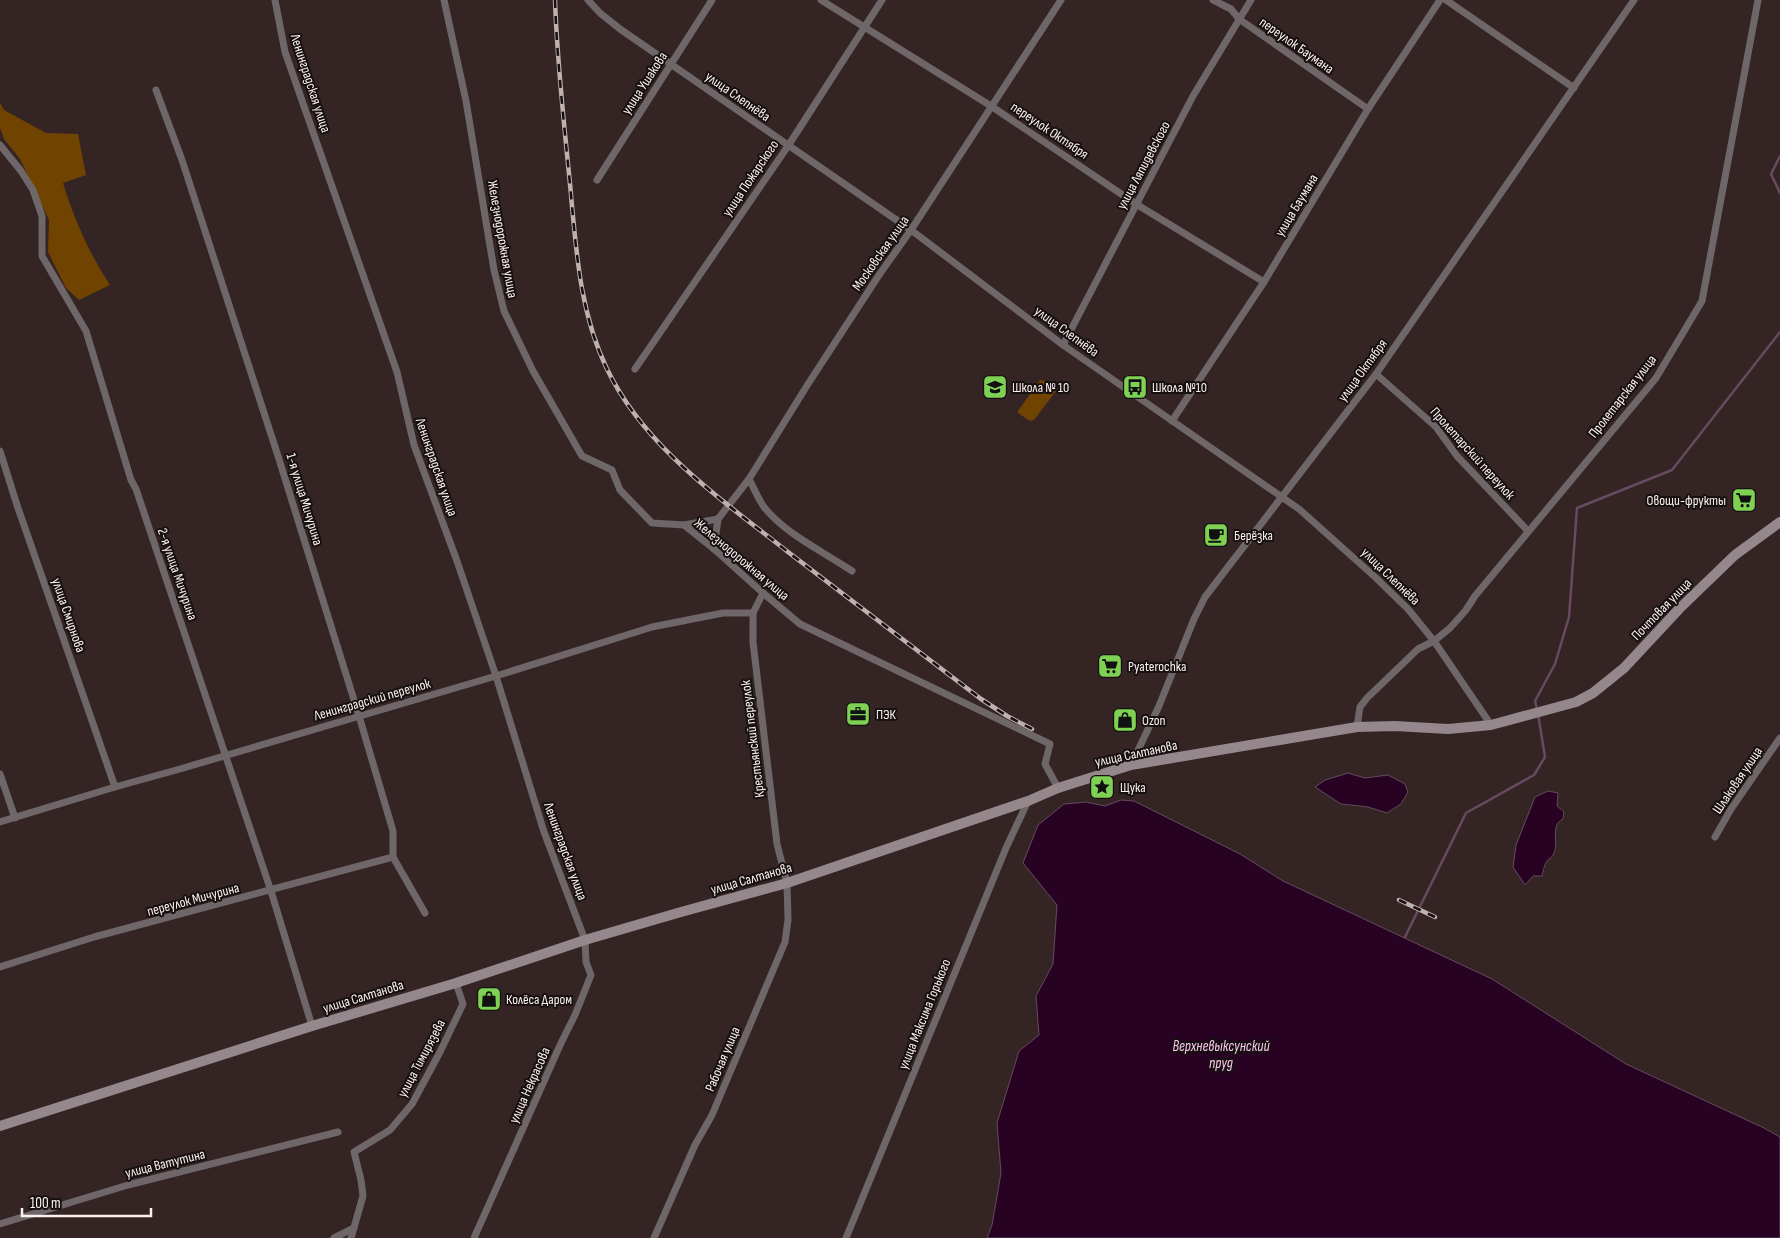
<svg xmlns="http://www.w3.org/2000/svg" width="1780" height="1238" font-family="'Sofia Sans Condensed',sans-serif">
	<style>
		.green { fill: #714301 }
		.water { fill: #280223; stroke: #674a60 }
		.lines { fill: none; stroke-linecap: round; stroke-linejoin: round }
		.stream { stroke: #674a60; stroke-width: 2.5 }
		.minor { stroke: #6e6668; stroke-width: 7 }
		.secondary { stroke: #94888c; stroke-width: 10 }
		.rail-casing { stroke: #beb2b1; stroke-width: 4.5 }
		.rail { stroke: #171010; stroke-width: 2.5; stroke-dasharray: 8; stroke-linecap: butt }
		.labels { text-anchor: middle; stroke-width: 4; stroke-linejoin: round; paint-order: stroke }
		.street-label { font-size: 14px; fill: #fbf1f0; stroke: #171010 }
		.poi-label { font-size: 14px; fill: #fbf1f0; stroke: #171010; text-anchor: start }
		.water-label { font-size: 15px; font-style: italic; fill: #fac6ee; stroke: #171010 }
	</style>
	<rect width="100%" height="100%" fill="#342524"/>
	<g class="green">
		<path d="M 0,103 L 4,110 L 46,133 L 78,134 L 86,175 L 63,183 C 74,219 89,253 110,285 L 79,300 L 66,288 L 48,252 L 49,220 L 20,159 L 4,139 L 0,128 Z"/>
		<path d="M 1040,380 L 1045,381 L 1056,391 L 1034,420 L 1030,421 L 1018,413 L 1018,411 Z"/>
	</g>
	<g class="water">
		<path d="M 1348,773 L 1365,778 L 1388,775 L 1405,784 L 1408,792 L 1401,804 L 1387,813 L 1368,807 L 1341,804 L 1315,787 L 1325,780 Z"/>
		<path d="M 1548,791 L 1558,793 L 1557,806 L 1564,812 L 1563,819 C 1549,826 1560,844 1553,855 C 1552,858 1548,859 1547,861 C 1544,865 1543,872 1542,876 L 1533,876 L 1525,885 L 1513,867 L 1516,845 L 1535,797 Z"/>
		<path d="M 1121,800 L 1134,801 L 1240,854 L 1283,881 L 1492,979 L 1626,1064 L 1764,1128 L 1780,1137 L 1780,1238 L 987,1238 L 992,1225 L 1001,1173 L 997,1123 L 1019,1051 L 1039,1035 L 1036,996 L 1053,964 L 1057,905 L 1023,863 L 1038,825 L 1064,804 L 1086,802 L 1105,806 Z"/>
	</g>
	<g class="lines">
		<g class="stream">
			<path d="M 1780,156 L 1771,174 L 1780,193"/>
			<path d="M 1537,709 L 1535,701 L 1555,664 L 1569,617 L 1577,508 L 1672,470 L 1780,332"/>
			<path d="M 1405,937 L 1466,813 L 1534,775 L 1545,757 L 1538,714"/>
		</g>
		<g class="minor">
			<path d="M 275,0 L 285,52 L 397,372 L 414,445 L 457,561 L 496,676 L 544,832 L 585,940 L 586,962 L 591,975 L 575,1015 L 561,1043 L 474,1238"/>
			<path d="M 444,0 L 466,101 L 494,270 L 504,311 L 533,371 L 582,456 L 612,470 L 620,490 L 652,523 L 684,525 L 714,549 L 763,593 L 800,624 L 1050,744 L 1045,764 L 1058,788"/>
			<path d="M 588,0 L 600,13 L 620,29 L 911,230 L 1063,345 L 1299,509 L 1375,577 L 1408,609 L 1434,641 L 1491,725"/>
			<path d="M 821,0 L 991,106 L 1136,204 L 1264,282"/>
			<path d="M 1213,0 L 1231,9 L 1239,19 L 1368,109"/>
			<path d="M 1446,0 L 1574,88"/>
			<path d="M 156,90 L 182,160 L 278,456 L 359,716 L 393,831 L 393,857 L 425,913"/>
			<path d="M 0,145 L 21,171 L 33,190 L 42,216 L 42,256 L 86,331 L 131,480 L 136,489 L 271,891 L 312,1026"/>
			<path d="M 597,180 L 712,0"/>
			<path d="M 1063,345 L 1193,96 L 1251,0"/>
			<path d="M 635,369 L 788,146 L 882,0"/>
			<path d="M 1376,374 L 1436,427 L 1457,456 L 1528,531"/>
			<path d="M 1172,421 L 1264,282 L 1368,109 L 1440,0"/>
			<path d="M 0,451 L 17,505 L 115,787"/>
			<path d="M 749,479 C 754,488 758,499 764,507 C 785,534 824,552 852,571"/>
			<path d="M 684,525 L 718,519"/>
			<path d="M 714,549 L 718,519 L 749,479 L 808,384 L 879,275 L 911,230 L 1061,0"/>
			<path d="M 1357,727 L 1360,707 L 1367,698 L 1418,649 L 1434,641 L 1450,628 L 1466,610 L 1475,596 L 1656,378 L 1702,301 L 1758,0"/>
			<path d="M 1131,765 L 1159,706 L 1194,619 L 1205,597 L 1376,374 L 1634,0"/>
			<path d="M 0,774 L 15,818"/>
			<path d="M 0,822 L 115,787 L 180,769 L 496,676 L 652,627 L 723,613 L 753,613"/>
			<path d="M 1715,837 L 1731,809 L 1780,738"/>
			<path d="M 0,967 L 94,937 L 393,857"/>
			<path d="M 0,1224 L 128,1185 L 338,1132"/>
			<path d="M 334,1238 L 354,1228"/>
			<path d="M 351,1238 L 363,1196 L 361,1180 L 354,1152 L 390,1130 L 412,1104 L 440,1052 L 463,1004 L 456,983"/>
			<path d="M 654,1238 L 695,1145 L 712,1115 L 785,942 L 788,920 L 787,883 L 777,844 L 753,642 L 753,613 L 763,593"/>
			<path d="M 846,1238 L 1006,848 L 1028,801"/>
		</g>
		<path class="secondary" d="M 0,1126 L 312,1026 L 456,983 L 585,940 L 681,912 L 787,883 L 1028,801 L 1058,788 L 1131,765 L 1357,727 L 1395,726 L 1448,729 L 1491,725 L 1576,702 L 1593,693 L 1624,668 L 1680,608 L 1735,555 L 1780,522"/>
		<defs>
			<g id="rail">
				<path d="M 555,0 C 557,62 564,123 570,184 C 576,247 579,311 607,369 C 645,448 721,499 788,552 C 852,601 917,650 981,699 L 1007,716 L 1032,729"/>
				<path d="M 1399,900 L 1435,917"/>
			</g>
		</defs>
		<use href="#rail" class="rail-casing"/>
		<use href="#rail" class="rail"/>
	</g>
	<defs>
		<symbol id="school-square" viewBox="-11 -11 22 22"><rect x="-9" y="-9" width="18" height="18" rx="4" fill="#7ed153" stroke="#171010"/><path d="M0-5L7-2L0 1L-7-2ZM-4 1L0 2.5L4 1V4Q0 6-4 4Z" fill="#111"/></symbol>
		<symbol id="bus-square" viewBox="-11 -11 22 22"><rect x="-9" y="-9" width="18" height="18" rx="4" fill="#7ed153" stroke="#171010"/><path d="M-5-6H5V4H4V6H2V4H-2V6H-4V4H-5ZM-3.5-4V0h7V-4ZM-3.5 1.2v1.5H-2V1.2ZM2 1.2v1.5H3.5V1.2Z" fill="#111"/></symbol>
		<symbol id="supermarket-square" viewBox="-11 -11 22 22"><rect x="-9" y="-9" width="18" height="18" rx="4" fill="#7ed153" stroke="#171010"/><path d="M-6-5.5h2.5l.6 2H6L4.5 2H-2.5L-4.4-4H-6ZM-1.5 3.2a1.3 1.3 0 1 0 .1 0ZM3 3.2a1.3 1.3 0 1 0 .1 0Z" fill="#111"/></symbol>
		<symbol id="cafe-square" viewBox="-11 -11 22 22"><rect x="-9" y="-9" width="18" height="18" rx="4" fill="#7ed153" stroke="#171010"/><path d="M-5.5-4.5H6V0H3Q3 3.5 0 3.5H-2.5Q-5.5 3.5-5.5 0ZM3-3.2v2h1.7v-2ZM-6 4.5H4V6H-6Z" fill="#111"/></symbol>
		<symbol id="office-square" viewBox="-11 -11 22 22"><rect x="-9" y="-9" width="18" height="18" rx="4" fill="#7ed153" stroke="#171010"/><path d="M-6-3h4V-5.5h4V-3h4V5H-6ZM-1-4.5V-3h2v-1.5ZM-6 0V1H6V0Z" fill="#111"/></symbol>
		<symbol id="shop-square" viewBox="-11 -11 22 22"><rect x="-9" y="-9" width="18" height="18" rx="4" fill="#7ed153" stroke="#171010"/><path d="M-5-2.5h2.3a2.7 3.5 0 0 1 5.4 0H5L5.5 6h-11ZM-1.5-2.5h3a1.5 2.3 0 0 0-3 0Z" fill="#111"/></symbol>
		<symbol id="sight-square" viewBox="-11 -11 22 22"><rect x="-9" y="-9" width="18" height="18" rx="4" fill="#7ed153" stroke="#171010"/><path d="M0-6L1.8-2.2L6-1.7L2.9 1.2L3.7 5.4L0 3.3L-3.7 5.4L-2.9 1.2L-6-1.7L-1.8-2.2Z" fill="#111"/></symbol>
	</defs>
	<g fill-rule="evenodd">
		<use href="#school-square" x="981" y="373" width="28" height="28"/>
		<use href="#bus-square" x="1121" y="373" width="28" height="28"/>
		<use href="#supermarket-square" x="1730" y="486" width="28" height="28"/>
		<use href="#cafe-square" x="1202" y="521" width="28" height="28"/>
		<use href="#supermarket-square" x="1096" y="652" width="28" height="28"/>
		<use href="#office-square" x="844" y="700" width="28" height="28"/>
		<use href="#shop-square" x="1111" y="706" width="28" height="28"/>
		<use href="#sight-square" x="1088" y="773" width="28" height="28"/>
		<use href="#shop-square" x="475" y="985" width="28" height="28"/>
	</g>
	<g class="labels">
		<g class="street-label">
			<text transform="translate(1297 45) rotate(35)" y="5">переулок Баумана</text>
			<text transform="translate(311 83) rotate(72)" y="5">Ленинградская улица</text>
			<text transform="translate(644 83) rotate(-57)" y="5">улица Ушакова</text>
			<text transform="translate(738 96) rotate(35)" y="5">улица Слепнёва</text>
			<text transform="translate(1050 130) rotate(34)" y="5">переулок Октября</text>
			<text transform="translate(1143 165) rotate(-62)" y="5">улица Ляпидевского</text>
			<text transform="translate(750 178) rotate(-56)" y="5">улица Пожарского</text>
			<text transform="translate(1296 205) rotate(-59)" y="5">улица Баумана</text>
			<text transform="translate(503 239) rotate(80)" y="5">Железнодорожная улица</text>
			<text transform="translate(880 253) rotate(-55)" y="5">Московская улица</text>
			<text transform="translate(1067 331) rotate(36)" y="5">улица Слепнёва</text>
			<text transform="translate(1362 370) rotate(-54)" y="5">улица Октября</text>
			<text transform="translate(1622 396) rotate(-52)" y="5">Пролетарская улица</text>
			<text transform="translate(1473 453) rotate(48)" y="5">Пролетарский переулок</text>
			<text transform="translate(437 467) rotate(71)" y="5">Ленинградская улица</text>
			<text transform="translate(305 499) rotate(73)" y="5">1-я улица Мичурина</text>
			<text transform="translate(742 559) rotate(40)" y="5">Железнодорожная улица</text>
			<text transform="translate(178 574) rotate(71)" y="5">2-я улица Мичурина</text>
			<text transform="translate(1391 576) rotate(44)" y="5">улица Слепнёва</text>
			<text transform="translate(1661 609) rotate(-46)" y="5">Почтовая улица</text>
			<text transform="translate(69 615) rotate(71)" y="5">улица Смирнова</text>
			<text transform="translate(372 699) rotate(-16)" y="5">Ленинградский переулок</text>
			<text transform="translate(752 739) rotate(-97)" y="5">Крестьянский переулок</text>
			<text transform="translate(1136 753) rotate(-12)" y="5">улица Салтанова</text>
			<text transform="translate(1737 780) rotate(-56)" y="5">Шлаковая улица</text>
			<text transform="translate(566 851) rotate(70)" y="5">Ленинградская улица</text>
			<text transform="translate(751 878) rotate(-16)" y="5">улица Салтанова</text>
			<text transform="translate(193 899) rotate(-15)" y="5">переулок Мичурина</text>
			<text transform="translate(363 996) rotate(-17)" y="5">улица Салтанова</text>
			<text transform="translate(924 1014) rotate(-68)" y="5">улица Максима Горького</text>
			<text transform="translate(421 1058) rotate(-62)" y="5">улица Тимирязева</text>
			<text transform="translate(722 1059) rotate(-67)" y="5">Рабочая улица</text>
			<text transform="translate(529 1085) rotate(-66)" y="5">улица Некрасова</text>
			<text transform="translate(165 1163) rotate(-14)" y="5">улица Ватутина</text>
		</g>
		<g class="poi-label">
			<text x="1012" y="392">Школа № 10</text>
			<text x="1152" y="392">Школа №10</text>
			<text x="1726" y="505" text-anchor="end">Овощи-фрукты</text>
			<text x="1234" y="540">Берёзка</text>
			<text x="1128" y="671">Pyaterochka</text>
			<text x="876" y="719">ПЭК</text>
			<text x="1142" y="725">Ozon</text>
			<text x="1120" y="792">Щука</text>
			<text x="506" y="1004">Колёса Даром</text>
		</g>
		<g class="water-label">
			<text x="1221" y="1051">Верхневыксунский<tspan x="1221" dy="17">пруд</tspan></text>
		</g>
	</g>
	<path d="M22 1208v8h129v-8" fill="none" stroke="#fbf1f0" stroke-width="2.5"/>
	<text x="30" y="1208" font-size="15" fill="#fbf1f0" stroke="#171010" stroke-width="4" paint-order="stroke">100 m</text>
</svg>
